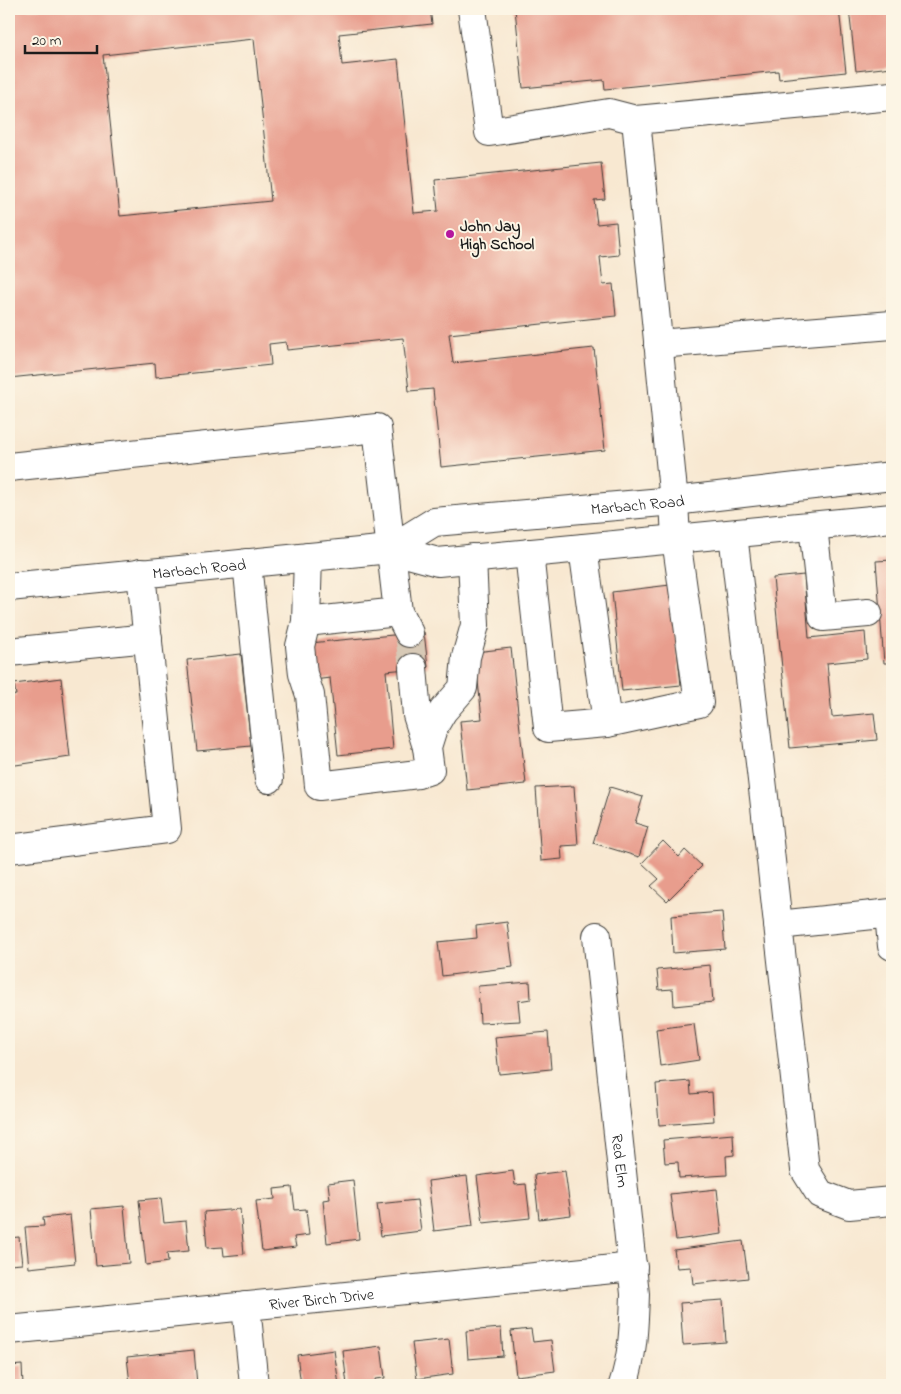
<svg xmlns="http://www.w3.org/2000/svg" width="901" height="1394" font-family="'Indie Flower',sans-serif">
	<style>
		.building { fill: #e89d8d; fill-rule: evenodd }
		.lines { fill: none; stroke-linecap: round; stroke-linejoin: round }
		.minor-tunnel { stroke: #d7c9b6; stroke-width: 28; stroke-dasharray: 28 14; stroke-linecap: butt }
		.minor-casing { stroke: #3d3b37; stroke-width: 30 }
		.major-casing { stroke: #3d3b37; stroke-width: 30 }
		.minor { stroke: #fff; stroke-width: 28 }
		.major { stroke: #fff; stroke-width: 28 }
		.poi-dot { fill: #b5179e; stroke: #fcf5e5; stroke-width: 2 }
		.labels { text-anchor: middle; stroke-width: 4; stroke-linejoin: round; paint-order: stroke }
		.poi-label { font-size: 16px; font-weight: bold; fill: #1c1c1c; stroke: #fcf5e5; text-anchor: start }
		.street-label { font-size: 16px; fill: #1c1c1c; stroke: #fcf5e5 }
	</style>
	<rect width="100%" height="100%" fill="#fcf5e5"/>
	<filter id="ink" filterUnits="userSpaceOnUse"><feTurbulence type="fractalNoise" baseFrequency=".02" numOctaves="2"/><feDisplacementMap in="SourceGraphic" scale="10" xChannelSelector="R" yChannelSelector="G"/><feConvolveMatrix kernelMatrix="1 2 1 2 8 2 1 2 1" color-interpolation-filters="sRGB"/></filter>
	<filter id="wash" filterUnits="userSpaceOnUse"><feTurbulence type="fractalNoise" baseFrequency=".0096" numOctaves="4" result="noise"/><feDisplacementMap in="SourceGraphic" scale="20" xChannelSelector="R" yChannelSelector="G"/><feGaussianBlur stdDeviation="1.12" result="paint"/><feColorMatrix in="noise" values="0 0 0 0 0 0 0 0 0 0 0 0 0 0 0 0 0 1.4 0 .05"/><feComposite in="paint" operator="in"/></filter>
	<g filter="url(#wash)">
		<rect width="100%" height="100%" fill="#f8e8d1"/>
		<g id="blocks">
			<g class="building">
				<path d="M 9,9 L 430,9 L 432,24 L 339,34 L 342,65 L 398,59 L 414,213 L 438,211 L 435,180 L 601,163 L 605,199 L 594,200 L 597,224 L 616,222 L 619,255 L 600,257 L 603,285 L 613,284 L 616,316 L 449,334 L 453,363 L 594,348 L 605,450 L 441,467 L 433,389 L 409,391 L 403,338 L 287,350 L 286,342 L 269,344 L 271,365 L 156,377 L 155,363 L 9,378 ZM 254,39 L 271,201 L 120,216 L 103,55 Z"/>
				<path d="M 515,9 L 839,9 L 846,72 L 779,79 L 778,71 L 605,89 L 604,80 L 523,88 Z"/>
				<path d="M 849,9 L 892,9 L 892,67 L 856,71 Z"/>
				<path d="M 892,560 L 892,663 L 884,663 L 876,561 Z"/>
				<path d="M 804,575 L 809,638 L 865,632 L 867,659 L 827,663 L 832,717 L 874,713 L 877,740 L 790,748 L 773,578 Z"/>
				<path d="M 670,585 L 681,685 L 622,691 L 612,592 Z"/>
				<path d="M 424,632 L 428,667 L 386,671 L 393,749 L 338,755 L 330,678 L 314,680 L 310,643 Z"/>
				<path d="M 511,648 L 526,784 L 467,790 L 460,721 L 482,719 L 475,652 Z"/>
				<path d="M 241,654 L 251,746 L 197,751 L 187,660 Z"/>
				<path d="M 61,678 L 70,757 L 9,766 L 9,696 L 16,695 L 14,684 Z"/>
				<path d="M 574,786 L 578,845 L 561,846 L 562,859 L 541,861 L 536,788 Z"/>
				<path d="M 610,787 L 643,797 L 635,823 L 648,827 L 639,857 L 593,843 Z"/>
				<path d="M 663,841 L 679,857 L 685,850 L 702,866 L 667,901 L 651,886 L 659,879 L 642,863 Z"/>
				<path d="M 722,912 L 725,949 L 673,953 L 671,916 Z"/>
				<path d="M 507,922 L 513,967 L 442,976 L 438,942 L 477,938 L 476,926 Z"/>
				<path d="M 710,965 L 713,1002 L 674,1006 L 673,989 L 659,990 L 657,970 Z"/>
				<path d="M 530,982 L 531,999 L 518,1001 L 520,1021 L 480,1023 L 478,986 Z"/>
				<path d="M 694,1024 L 699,1060 L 660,1066 L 656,1029 Z"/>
				<path d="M 548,1032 L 551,1069 L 499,1074 L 495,1037 Z"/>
				<path d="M 690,1081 L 691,1094 L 712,1092 L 714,1121 L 659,1125 L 656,1084 Z"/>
				<path d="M 733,1134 L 734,1155 L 726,1156 L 727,1175 L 679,1178 L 678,1162 L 665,1163 L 663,1140 Z"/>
				<path d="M 513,1171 L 515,1185 L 526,1184 L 530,1218 L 483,1223 L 477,1176 Z"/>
				<path d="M 565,1171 L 571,1215 L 539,1219 L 534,1175 Z"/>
				<path d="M 467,1176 L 473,1226 L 434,1231 L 428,1181 Z"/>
				<path d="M 353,1180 L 359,1239 L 327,1243 L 323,1200 L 330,1199 L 328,1183 Z"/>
				<path d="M 292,1187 L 295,1210 L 306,1209 L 309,1235 L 294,1237 L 296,1247 L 262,1251 L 256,1201 L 275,1199 L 274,1189 Z"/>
				<path d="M 717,1189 L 722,1234 L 676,1240 L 670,1194 Z"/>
				<path d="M 161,1198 L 164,1223 L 186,1221 L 189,1251 L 167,1253 L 168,1262 L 146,1265 L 139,1200 Z"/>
				<path d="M 417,1200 L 421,1231 L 381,1236 L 377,1204 Z"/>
				<path d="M 124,1206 L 129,1263 L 96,1266 L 91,1209 Z"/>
				<path d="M 240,1209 L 244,1254 L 224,1256 L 223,1247 L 207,1248 L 204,1212 Z"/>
				<path d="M 70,1215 L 75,1263 L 29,1268 L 25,1227 L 44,1226 L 43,1218 Z"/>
				<path d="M 19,1237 L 22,1264 L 9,1265 L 9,1238 Z"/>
				<path d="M 743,1241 L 748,1278 L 693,1284 L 691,1267 L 677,1268 L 674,1250 Z"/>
				<path d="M 723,1300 L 726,1342 L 683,1345 L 680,1303 Z"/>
				<path d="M 501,1328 L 503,1356 L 468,1359 L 466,1331 Z"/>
				<path d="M 531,1329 L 533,1342 L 551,1340 L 555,1371 L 516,1376 L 511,1331 Z"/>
				<path d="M 449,1339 L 453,1374 L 417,1379 L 412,1343 Z"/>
				<path d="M 381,1346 L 385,1378 L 375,1379 L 376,1385 L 347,1385 L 343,1351 Z"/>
				<path d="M 194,1350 L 197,1385 L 166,1385 L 166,1381 L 130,1384 L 127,1357 Z"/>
				<path d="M 334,1350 L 339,1385 L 301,1385 L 297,1355 Z"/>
				<path d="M 22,1365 L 23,1385 L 9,1385 L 9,1366 Z"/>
				<path d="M 714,1381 L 715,1385 L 677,1385 L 677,1384 Z"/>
			</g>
		</g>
	</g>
	<g filter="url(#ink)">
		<use href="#blocks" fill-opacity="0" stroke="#3d3b37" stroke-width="1"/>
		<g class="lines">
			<path class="minor-tunnel" d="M 409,633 L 413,668"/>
			<defs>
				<g id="minor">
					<path d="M 472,9 L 489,132 L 609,113 L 636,120"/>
					<path d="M 658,344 L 892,325"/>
					<path d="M 9,467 L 377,428 L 398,612 L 409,633"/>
					<path d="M 813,526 L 823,617 L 868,613"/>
					<path d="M 733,534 L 764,797 L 805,1170 L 820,1194 L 849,1205 L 892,1201"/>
					<path d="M 583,548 L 607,723"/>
					<path d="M 529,553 L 548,728 L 607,723 L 699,703 L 676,539 L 674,501 L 636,120 L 892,96"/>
					<path d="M 308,557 L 306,622 L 300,646 L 303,674 L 310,695 L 319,786 L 418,774 L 430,770 L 427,747 L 433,728 L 443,711 L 463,688 L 466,657 L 475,625 L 472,558"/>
					<path d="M 247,563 L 269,779"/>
					<path d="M 306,622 L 398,612"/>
					<path d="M 9,652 L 148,638"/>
					<path d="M 413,668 L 417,715 L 427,747"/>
					<path d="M 9,849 L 167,829 L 141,573"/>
					<path d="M 889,914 L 892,946"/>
					<path d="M 778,925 L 892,913"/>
					<path id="s1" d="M 597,936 L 635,1294 C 634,1325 633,1356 623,1385"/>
					<path d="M 246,1306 L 254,1385"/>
					<path id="s2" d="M 9,1330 L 633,1267"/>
				</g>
				<g id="major">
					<path id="s3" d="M 390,549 L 434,522 L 674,501 L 892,476"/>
					<path id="s4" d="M 9,587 L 390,549 L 438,562 L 892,518"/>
				</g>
			</defs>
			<use href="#minor" class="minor-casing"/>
			<use href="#major" class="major-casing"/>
			<use href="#minor" class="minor"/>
			<use href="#major" class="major"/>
		</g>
	</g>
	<circle class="poi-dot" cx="450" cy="234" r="5"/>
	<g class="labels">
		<g class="poi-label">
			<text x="460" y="231">John Jay<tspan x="460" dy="18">High School</tspan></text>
		</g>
		<g class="street-label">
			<text dy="6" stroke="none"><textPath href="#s3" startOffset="256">Marbach Road</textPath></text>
			<text dy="6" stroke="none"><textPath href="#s4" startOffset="191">Marbach Road</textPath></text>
			<text dy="6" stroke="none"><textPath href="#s1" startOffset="226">Red Elm</textPath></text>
			<text dy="6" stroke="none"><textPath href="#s2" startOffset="314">River Birch Drive</textPath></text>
		</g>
	</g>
	<rect width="901" height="1394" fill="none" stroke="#fcf5e5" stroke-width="30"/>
	<path d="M25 45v8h72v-8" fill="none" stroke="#1c1c1c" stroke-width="2.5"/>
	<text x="32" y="45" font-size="15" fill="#1c1c1c" stroke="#fcf5e5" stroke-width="4" paint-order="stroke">20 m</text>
</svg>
